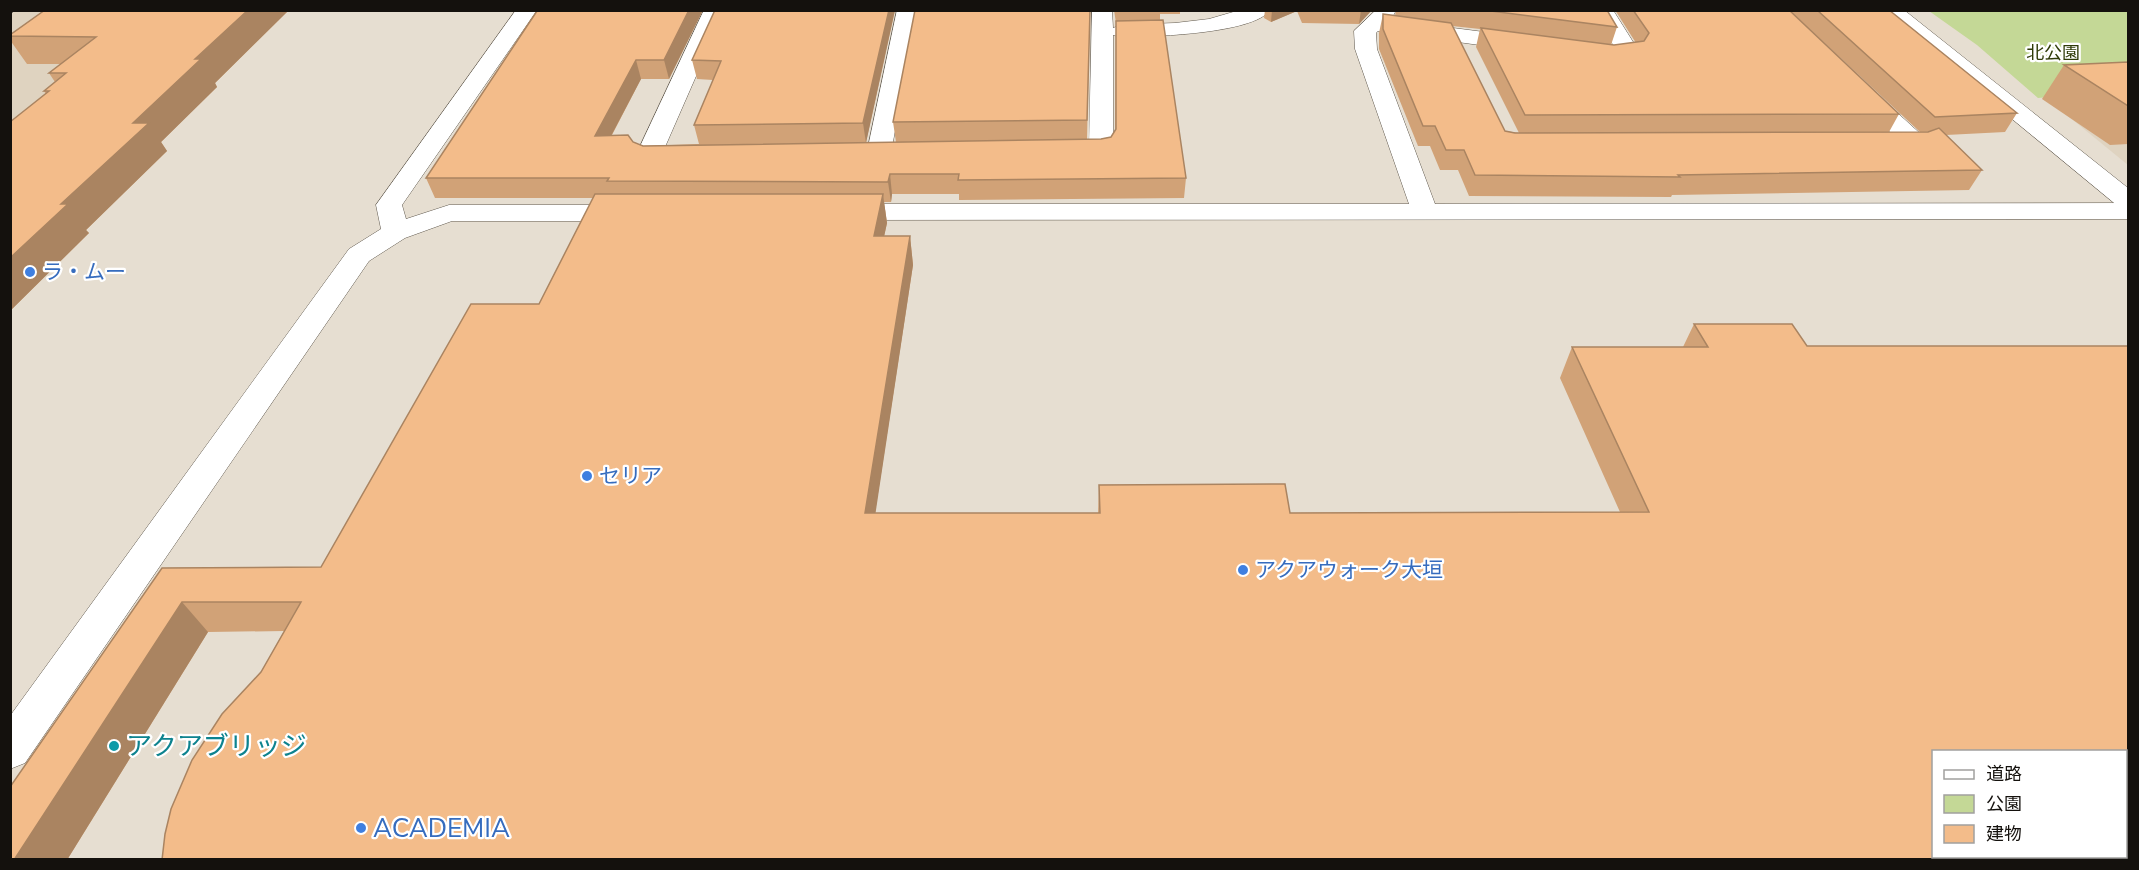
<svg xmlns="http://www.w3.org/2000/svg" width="2139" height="870" font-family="'Nunito Sans','Noto Sans JP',sans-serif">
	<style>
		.built { fill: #dfd3c0 }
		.green { fill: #c4d896 }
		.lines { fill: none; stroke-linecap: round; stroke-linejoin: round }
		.street-casing { stroke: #60594e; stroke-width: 1 }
		.secondary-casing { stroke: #60594e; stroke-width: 1 }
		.street { fill: #fff; fill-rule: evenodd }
		.secondary { fill: #fff; fill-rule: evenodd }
		.rail { stroke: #36322d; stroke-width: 3 }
		.wall { fill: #d1a277; fill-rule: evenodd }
		.shaded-wall { fill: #aa8461 }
		.building { fill: #f3bc8a; stroke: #aa8461; stroke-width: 1.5; fill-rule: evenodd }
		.shop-dot { fill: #3f7fe0; stroke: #fff; stroke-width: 2 }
		.culture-dot { fill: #0f9aa8; stroke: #fff; stroke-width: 2 }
		.labels { text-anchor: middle; stroke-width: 4.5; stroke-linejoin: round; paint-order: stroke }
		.far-park-label { font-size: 18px; fill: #2f3b08; stroke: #fff }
		.shop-label { font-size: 21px; fill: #366cbe; stroke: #fff; text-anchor: start }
		.near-culture-label { font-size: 26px; fill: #0d838f; stroke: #fff; text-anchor: start }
		.near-shop-label { font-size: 26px; fill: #366cbe; stroke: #fff; text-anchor: start }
	</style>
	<rect width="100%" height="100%" fill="#e6ded1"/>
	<g class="built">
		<path d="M 11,11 L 161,11 L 11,121 Z"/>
		<path d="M 2128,101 L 2128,165 L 2057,107 Z"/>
	</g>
	<path class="green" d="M 1929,11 L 2128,11 L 2128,90 L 2038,98 L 1977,45 Z"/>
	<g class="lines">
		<defs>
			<g id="street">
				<path d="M 516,10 L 537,10 L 402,205 L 406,219 L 449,205 L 630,205 L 639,207 L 643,213 L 639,219 L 630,221 L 452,221 L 405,238 L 369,261 L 25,763 L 10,769 L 10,716 L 349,249 L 381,229 L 376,205 Z"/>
				<path d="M 704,10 L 725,10 L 665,147 L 693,149 L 697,154 L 693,159 C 677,163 656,164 640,160 L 636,155 Z"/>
				<path d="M 897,10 L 918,10 L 891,152 L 888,157 L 879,159 L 870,157 L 867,152 Z"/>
				<path d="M 1092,10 L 1112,10 L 1113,28 L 1121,25 L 1175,23 L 1209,19 L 1240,10 L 1270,10 C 1254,34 1149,37 1121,37 L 1113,35 L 1113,149 L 1110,154 C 1094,158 1075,159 1059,155 L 1056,150 L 1059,145 L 1089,142 Z"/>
				<path d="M 1376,10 L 1396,10 L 1391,20 L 1523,37 L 1531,39 L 1534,44 L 1531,49 L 1523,51 L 1378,31 L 1376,33 L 1377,49 L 1435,204 L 2128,203 L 2128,219 L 840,220 L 831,218 L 827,212 L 831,206 L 840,204 L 1409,204 L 1355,49 L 1354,31 Z"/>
				<path d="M 1592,10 L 1613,10 L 1640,53 L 1637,58 L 1608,62 L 1587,59 L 1584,54 L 1587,49 L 1615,48 Z"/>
				<path d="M 1862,86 L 1870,88 L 1925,138 L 1928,143 L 1925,148 L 1916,150 L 1880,148 L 1877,143 L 1880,138 L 1894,136 L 1850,93 L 1854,88 Z"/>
			</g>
			<path id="secondary" d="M 1880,10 L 1904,10 L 2128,188 L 2128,209 L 2119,207 Z"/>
		</defs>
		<use href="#street" class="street-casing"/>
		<use href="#secondary" class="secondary-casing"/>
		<use href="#street" class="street"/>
		<use href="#secondary" class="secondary"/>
		<path class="rail" d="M 10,13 L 13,10"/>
	</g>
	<g class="wall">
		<path d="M 45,10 L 289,10 L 215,83 L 217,87 L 161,142 L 167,151 L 86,230 L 89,233 L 10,311 L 46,94 L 44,91 L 55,82 L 49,73 L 61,64 L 27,64 L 10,40 L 10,35 Z"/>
		<path d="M 541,10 L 703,10 L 669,79 L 641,79 L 612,135 L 643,146 L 699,144 L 694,125 L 713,80 L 697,79 L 692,60 L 715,10 L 895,10 L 866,142 L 896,142 L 893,122 L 1090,10 L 1087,139 L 1101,139 L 1111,137 L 1115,130 L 1116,23 L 1114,10 L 1180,10 L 1180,14 L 1160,14 L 1160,20 L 1186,178 L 1184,198 L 959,200 L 959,194 L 892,194 L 891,202 L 884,202 L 887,223 L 884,236 L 910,236 L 913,265 L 875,513 L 1098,513 L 1099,485 L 1290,513 L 1620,512 L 1560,378 L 1572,347 L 1683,347 L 1694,324 L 2128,860 L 261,672 L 284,631 L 208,632 L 67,860 L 10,860 L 162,568 L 321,567 L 539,304 L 593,198 L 435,198 L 426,178 Z"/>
		<path d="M 1265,10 L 1372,10 L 1359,24 L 1302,23 L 1297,11 L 1271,22 L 1264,18 Z"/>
		<path d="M 1396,10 L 1607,10 L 1617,27 L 1611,45 L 1614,45 L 1636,43 L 1615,10 L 1789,10 L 1899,114 L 1889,132 L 1920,132 L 1789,10 L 1889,10 L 2017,113 L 2005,132 L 1946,135 L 1982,170 L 1969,190 L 1672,195 L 1671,197 L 1469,196 L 1458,170 L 1440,170 L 1430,146 L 1418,146 L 1379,49 L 1379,33 L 1383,14 L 1395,16 ZM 1452,26 L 1480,29 L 1476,47 L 1519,133 L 1505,131 Z"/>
		<path d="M 2128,62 L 2128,144 L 2110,145 L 2042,99 L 2064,65 Z"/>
	</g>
	<g class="shaded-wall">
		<path d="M 248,10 L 289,10 L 215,83 L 217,87 L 161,142 L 167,151 L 86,230 L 89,233 L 10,311 L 10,258 L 61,204 L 133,123 L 195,59 Z"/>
		<path d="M 689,10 L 703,10 L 669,79 L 664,60 Z"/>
		<path d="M 889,10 L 895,10 L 866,143 L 863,123 Z"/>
		<path d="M 1272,10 L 1297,10 L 1297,11 L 1271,22 Z"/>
		<path d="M 1361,10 L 1372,10 L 1359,24 Z"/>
		<path d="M 636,60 L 641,79 L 601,155 L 595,136 Z"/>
		<path d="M 890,174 L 892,194 L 891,202 L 888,182 Z"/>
		<path d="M 883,194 L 887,223 L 878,265 L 874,236 Z"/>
		<path d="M 910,236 L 913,265 L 871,543 L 865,513 Z"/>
		<path d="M 182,602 L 208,632 L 67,860 L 14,860 Z"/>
	</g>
	<g class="building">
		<path d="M 45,10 L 248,10 L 195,59 L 201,59 L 133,123 L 149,123 L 61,204 L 68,204 L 10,258 L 10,122 L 49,91 L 44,91 L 66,73 L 49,73 L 96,37 L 10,36 L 10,35 Z"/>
		<path d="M 541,10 L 689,10 L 664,60 L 636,60 L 595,136 L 628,135 L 633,142 L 643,146 L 1101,139 L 1111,137 L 1116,129 L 1116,21 L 1163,20 L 1186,178 L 958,180 L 959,174 L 890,174 L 888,182 L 607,181 L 609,178 L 426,178 L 537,11 Z"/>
		<path d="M 715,10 L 889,10 L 863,123 L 694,125 L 721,61 L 692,60 Z"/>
		<path d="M 915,10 L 1090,10 L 1087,120 L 893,122 Z"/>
		<path d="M 1483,10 L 1607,10 L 1617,27 Z"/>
		<path d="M 1633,10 L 1789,10 L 1899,114 L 1525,115 L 1481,28 L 1614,45 L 1644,41 L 1649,33 Z"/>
		<path d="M 1817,10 L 1889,10 L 2017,113 L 1935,117 Z"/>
		<path d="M 1383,14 L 1451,23 L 1505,131 L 1515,133 L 1928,132 L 1939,128 L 1982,170 L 1678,175 L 1680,177 L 1475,175 L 1464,150 L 1446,150 L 1435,126 L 1423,126 L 1383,29 Z"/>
		<path d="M 2128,62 L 2128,106 L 2064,65 Z"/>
		<path d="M 595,194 L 883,194 L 874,236 L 910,236 L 865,513 L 1100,513 L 1099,485 L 1285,484 L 1290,513 L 1649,512 L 1572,347 L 1708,347 L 1694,324 L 1792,324 L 1807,346 L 2128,346 L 2128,860 L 162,860 L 165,834 L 171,809 L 192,760 L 222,714 L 261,672 L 301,602 L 182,602 L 14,860 L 10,860 L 10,787 L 162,568 L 321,567 L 471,304 L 539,304 ZM 1934,752 L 2126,752 L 2126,856 L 1934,856 Z"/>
	</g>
	<g class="shop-dot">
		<circle cx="30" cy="272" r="6"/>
		<circle cx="587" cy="476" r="6"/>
		<circle cx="1243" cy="570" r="6"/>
		<circle cx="361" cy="828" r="6"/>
	</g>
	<circle class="culture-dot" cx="114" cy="746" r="6"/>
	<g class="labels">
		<g class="far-park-label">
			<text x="2053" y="59">北公園</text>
		</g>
		<g class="shop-label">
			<text x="42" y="279">ラ・ムー</text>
			<text x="599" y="483">セリア</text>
			<text x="1255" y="577">アクアウォーク大垣</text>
		</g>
		<g class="near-culture-label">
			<text x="126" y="755">アクアブリッジ</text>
		</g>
		<g class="near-shop-label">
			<text x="373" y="837">ACADEMIA</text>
		</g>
	</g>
	<rect width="2139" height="870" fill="none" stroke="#14110d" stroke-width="24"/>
	<rect x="1932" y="750" width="195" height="108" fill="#ffffff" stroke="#a1a09e" stroke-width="1.5"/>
	<rect x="1944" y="770" width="30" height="9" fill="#ffffff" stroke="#a1a09e" stroke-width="1.5"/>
	<text x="1986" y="780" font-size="18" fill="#14110d">道路</text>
	<rect x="1944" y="795" width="30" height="18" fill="#c4d896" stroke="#a1a09e" stroke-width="1.5"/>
	<text x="1986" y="810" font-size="18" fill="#14110d">公園</text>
	<rect x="1944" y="825" width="30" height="18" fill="#f3bc8a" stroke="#a1a09e" stroke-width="1.5"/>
	<text x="1986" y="840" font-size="18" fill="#14110d">建物</text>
</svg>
